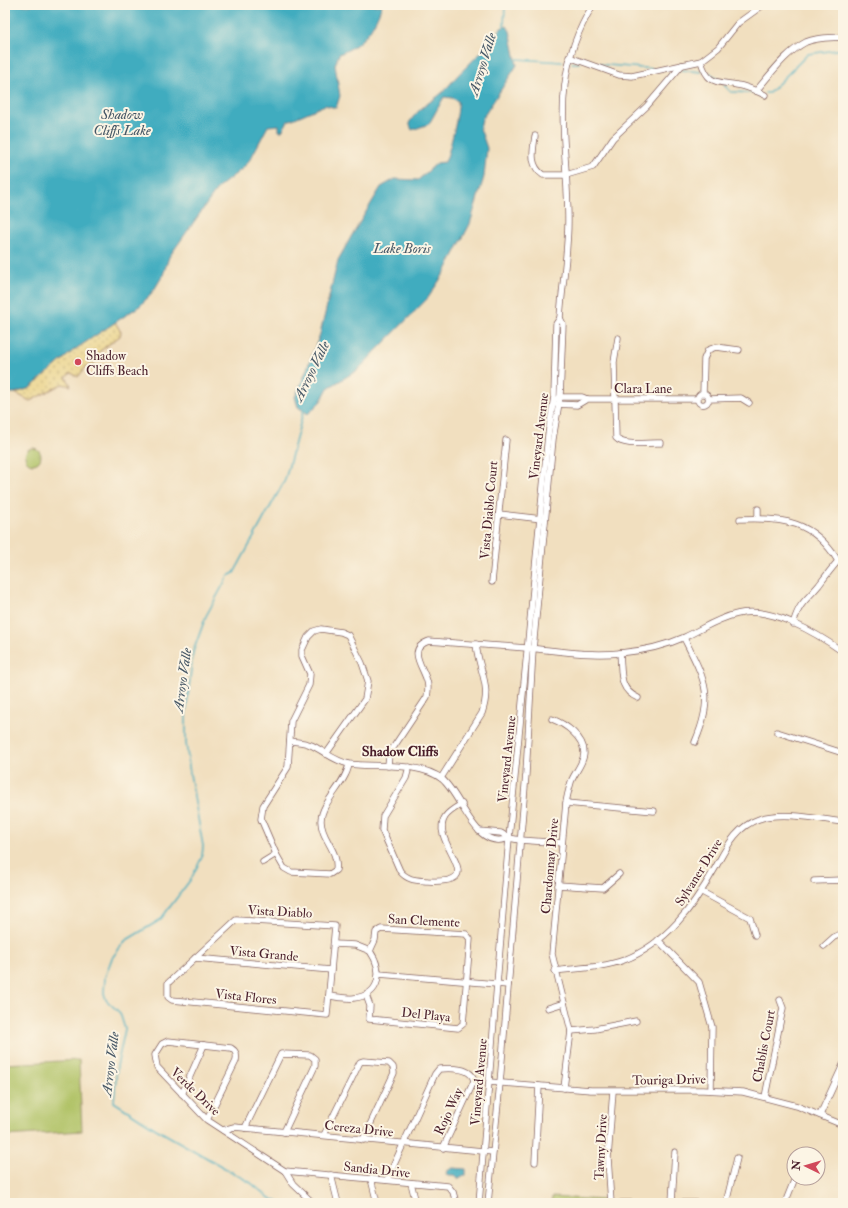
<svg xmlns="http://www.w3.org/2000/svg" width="848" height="1208" font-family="'IM FELL Double Pica',serif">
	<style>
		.grass { fill: url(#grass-tufts); stroke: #7d7048 }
		.sand { fill: url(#sand-dots); stroke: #9c7c64 }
		.pitch { fill: #b0c266; stroke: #7d7048 }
		.water { fill: #41acbf; stroke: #466675 }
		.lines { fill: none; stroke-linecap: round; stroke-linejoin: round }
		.stream { stroke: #41acbf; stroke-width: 1.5 }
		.minor-casing { stroke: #84625f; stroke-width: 7 }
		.minor { stroke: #fff; stroke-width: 5.5 }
		.poi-dot { fill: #d1495b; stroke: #fcf5e5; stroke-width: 1.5 }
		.labels { text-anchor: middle; stroke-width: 4; stroke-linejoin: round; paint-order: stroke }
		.poi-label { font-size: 13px; fill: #4a1f2b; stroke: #fcf5e5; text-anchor: start }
		.street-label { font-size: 13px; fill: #4a1f2b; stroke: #fcf5e5 }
		.water-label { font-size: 14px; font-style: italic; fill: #465766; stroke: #fcf5e5 }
		.neighbourhood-label { font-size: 14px; font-weight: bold; fill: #4a1f2b; stroke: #fcf5e5 }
	</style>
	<defs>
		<pattern id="grass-tufts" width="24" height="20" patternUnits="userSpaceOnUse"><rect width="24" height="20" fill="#b0c266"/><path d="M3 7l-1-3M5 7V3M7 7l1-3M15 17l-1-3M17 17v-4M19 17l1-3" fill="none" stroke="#99a659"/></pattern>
		<pattern id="sand-dots" width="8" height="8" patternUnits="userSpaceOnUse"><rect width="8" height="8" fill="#eeda9e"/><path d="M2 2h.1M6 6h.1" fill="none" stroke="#cebb88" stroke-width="1.8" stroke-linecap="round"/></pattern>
	</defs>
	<rect width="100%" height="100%" fill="#fcf5e5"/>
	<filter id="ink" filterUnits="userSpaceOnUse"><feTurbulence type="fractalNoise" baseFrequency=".025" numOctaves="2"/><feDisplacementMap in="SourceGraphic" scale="8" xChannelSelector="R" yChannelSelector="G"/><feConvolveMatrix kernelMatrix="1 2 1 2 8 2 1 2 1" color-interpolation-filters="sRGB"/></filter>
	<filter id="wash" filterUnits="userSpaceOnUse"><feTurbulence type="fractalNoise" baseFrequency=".012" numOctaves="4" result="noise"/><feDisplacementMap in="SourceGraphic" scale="16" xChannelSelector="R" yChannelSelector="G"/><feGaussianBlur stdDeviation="0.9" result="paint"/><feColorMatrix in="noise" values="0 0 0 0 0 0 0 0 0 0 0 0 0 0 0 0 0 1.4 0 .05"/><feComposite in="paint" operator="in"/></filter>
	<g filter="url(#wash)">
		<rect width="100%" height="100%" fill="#f1dfbf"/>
		<g class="grass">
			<circle cx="33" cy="456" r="8"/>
			<path d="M 552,1197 L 604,1200 L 604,1203 L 551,1203 Z"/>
		</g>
		<path class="sand" d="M 115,322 L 121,332 L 120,336 L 100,351 L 93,365 L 89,363 L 78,377 L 71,373 L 66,377 L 71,386 L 62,384 L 30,401 L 15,393 L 30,388 L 74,350 Z"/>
		<path class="pitch" d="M 79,1060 L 82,1131 L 5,1136 L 5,1064 Z"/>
		<g class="water">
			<path d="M 5,5 L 382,5 C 374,28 363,45 339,54 L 335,65 L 340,96 L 336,108 L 325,105 L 288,121 L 282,131 L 279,131 L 279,125 L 268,126 L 251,158 L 243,168 L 218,188 L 169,257 L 163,275 L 154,290 L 141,305 L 74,350 L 30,388 L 15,393 L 5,393 Z"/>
			<path d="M 507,26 L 510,31 L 517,65 L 482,119 L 480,128 L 487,148 L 484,177 L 470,224 L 445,272 L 428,298 L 375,352 L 358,370 L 328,388 L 321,401 L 308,414 L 298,407 L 295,397 L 303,379 L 320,334 L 338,260 L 352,235 L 381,187 L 395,179 L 418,180 L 437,163 L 445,162 C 449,154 460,109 458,101 L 452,98 L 444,97 L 429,124 L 412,130 L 409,123 C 420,106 429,104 443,92 C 450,85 456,76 464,69 C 478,55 491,44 501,28 Z"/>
			<path d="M 453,1168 L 466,1169 L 466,1175 L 459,1179 L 455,1175 L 449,1175 L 446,1174 L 447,1171 Z"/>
		</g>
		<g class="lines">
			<g class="stream">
				<path d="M 504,27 L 505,5"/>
				<path d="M 517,59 L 563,62"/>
				<path d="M 572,63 L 579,63"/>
				<path d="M 596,64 L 654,69"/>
				<path d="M 681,70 L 701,72"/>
				<path d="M 710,73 L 719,80"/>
				<path d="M 724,85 L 731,92 L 755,93"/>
				<path d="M 765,93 L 769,93 L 808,54 L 843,49"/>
				<path d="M 280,1203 L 268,1197 L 251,1183 L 156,1129 L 114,1102 L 117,1066 L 125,1029 L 120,1013 L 106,1000 L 104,993 L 105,977 L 112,958 L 125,941 L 160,920 L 191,879 L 202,857 L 203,846 L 190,774 L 186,743 L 186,714 L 193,652 L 206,616 L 228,576 L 234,573 L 285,480 L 304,409"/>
			</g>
		</g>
	</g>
	<g filter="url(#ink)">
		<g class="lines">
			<defs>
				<g id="minor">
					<path d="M 569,57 L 619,75 L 632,76 L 701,61 L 718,48 L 738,23 L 763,5"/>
					<path d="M 701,61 C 708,85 716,81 737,85 C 747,86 756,91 765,95"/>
					<path d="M 756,91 C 771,74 785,53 806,42 C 817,37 831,38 843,37"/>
					<path d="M 535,136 C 533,151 529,165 543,175 L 566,175 L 593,167 L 613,138 L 647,106 L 682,65"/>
					<path d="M 618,338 L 614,362 L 616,438 C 624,447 649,442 661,443"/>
					<circle cx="703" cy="399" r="5.5"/>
					<path d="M 703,394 L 704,359 L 708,350 L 716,347 L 739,350"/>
					<path d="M 558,399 L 560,397 L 582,397 L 587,399 L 698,399"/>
					<path d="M 709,399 L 741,398 L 749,403"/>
					<path d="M 556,404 L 577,405 L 587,399"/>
					<path d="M 499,514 L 542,519"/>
					<path d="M 758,518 L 758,509"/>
					<path d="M 740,519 C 783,517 814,521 838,561 C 831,569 825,577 819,585 C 805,602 800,601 793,624"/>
					<path d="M 492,582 L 506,440"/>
					<path d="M 684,638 C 705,680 715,696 695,742"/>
					<path d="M 620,653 C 622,673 618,689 638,698"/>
					<path d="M 552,719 C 565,724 584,737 584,753 C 584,763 574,773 571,782 C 569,789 567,796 566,803 L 552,954 L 571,1031 L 564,1088"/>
					<path d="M 777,732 L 843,753"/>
					<path d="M 290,741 C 297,742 304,742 311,745 C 324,751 334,761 349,764 C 376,768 419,761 442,779 C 463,797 475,852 509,838"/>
					<path d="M 326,754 L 365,699 L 368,681 L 362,663 L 348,635 L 341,632 L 321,629 L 314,631 L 308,637 L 302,650 L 302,656 L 310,674 L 309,685 L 291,721 L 288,767 L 263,806 L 261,819 L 276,854 L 284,868 L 291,872 L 330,874 L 336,870 C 339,850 321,839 321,821 C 321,802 346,784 349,764"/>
					<path d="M 388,766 L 389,754 L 427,697 C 428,691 429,686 427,681 C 423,666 406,649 429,641 C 466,644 502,646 538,649 C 565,652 593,656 620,653 C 641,651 665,646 685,637 C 702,629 718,618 737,614 C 770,605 818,634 843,652"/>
					<path d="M 409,767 L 406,778 L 383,816 L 382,830 L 400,871 C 408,881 417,880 428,881 C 494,885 428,843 445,817 C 449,811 455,808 462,804"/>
					<path d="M 441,778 L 482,713 C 492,684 479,673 476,644"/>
					<path d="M 566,803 L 654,811"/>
					<path d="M 479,831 L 501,833 L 509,838 L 520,840 L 562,843"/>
					<path d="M 263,862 L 276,854"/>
					<path d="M 814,881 L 843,880"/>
					<path d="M 558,885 L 603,888 L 619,874"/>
					<path d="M 702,892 L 750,918 L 755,935"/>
					<path d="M 236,920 L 335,926 L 327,1015 L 172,1000 L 168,997 L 168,983 Z"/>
					<path d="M 658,940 L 699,982 L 712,1027 L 711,1090"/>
					<path d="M 824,946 L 834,937 L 843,933"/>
					<path d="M 195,958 L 331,970"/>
					<path d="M 555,971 C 578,968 602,968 624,960 C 666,944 693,907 714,870 C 726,849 735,827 759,819 C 782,811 819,819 843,822"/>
					<path d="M 379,974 L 508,985"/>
					<path d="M 366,995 L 370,1006 L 369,1019 L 458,1028 L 463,1024 L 470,939 L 466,934 L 381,929 L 376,932 L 375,940 L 370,951"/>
					<path d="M 329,996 C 337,997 346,999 354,998 C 382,995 383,970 370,951 L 355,945 L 334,944"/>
					<path d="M 548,1008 L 564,1003"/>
					<path d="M 571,1031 L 595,1029 L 636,1021"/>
					<path d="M 489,1082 L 591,1090 L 703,1090 L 743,1092 L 797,1106 L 843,1125"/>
					<path d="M 182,1094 L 204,1045"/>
					<path d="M 765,1097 L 783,1008 L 780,1000"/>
					<path d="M 820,1115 L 843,1065"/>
					<path d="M 207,1120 L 236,1061 C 237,1054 236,1051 231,1048 L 168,1041 L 162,1044 L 155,1055 L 157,1067 L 207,1120 L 285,1171 L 293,1184 L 313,1203"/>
					<path d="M 245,1128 L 281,1054 L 310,1055 L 315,1059 L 315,1066 L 284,1132"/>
					<path d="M 223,1130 L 234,1127 L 245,1128 L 493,1152"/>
					<path d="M 324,1135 L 360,1062 L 363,1061 L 389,1063 L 393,1067 L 394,1073 L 363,1140"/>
					<path d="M 535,1162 L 539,1086"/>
					<path d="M 285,1171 L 448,1186 L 453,1192 L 456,1203"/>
					<path d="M 331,1175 L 338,1203"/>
					<path d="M 371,1179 L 377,1203"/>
					<path d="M 387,1180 L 435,1074 L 439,1069 C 451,1068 472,1067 474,1081 L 443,1148"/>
					<path d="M 411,1183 L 416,1203"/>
					<path d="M 672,1202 L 675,1152"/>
					<path d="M 479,1203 L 509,838 L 548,435 L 554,397 L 556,324 L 560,318 C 562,286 568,253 568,221 C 568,140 547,80 593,5"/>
					<path d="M 488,1203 L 500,1083 L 526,774 L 533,649 L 553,439 L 560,397 L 563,324 L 560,318"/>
					<path d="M 611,1203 L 608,1158 L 613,1091"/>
					<path d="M 621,1203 L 697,1203"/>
					<path d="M 726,1203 L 737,1158"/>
					<path d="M 785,1203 L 795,1178"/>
				</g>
			</defs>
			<use href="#minor" class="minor-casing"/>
			<use href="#minor" class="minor"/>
		</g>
	</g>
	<circle class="poi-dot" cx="78" cy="362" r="4"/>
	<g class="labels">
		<g class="poi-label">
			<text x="86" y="360">Shadow<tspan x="86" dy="15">Cliffs Beach</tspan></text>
		</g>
		<g class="street-label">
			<text x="643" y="393">Clara Lane</text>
			<text transform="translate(538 436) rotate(-83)" y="5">Vineyard Avenue</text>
			<text transform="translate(488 510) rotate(-85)" y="5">Vista Diablo Court</text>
			<text transform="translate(506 759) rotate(-84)" y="5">Vineyard Avenue</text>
			<text transform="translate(549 866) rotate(-85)" y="5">Chardonnay Drive</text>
			<text transform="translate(698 872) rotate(-58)" y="5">Sylvaner Drive</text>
			<text transform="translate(280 911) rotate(3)" y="5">Vista Diablo</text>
			<text transform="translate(424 920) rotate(3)" y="5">San Clemente</text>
			<text transform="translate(264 953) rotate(5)" y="5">Vista Grande</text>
			<text transform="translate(246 996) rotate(6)" y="5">Vista Flores</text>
			<text transform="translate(426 1014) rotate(6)" y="5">Del Playa</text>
			<text transform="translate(763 1046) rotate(-79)" y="5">Chablis Court</text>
			<text transform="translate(669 1079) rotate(-1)" y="5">Touriga Drive</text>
			<text transform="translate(478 1082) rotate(-85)" y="5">Vineyard Avenue</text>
			<text transform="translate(196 1091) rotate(44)" y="5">Verde Drive</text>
			<text transform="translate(448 1111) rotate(-65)" y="5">Rojo Way</text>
			<text transform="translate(359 1128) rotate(6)" y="5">Cereza Drive</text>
			<text transform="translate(600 1147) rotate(-87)" y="5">Tawny Drive</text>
			<text transform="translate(377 1169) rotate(6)" y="5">Sandia Drive</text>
		</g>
		<g class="water-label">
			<text transform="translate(482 64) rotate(-73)" y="5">Arroyo Valle</text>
			<text x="122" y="119">Shadow<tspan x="122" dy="16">Cliffs Lake</tspan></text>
			<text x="402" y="253">Lake Boris</text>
			<text transform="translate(311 371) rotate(-64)" y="5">Arroyo Valle</text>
			<text transform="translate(182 680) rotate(-82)" y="5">Arroyo Valle</text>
			<text transform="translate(110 1064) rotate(-83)" y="5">Arroyo Valle</text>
		</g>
		<g class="neighbourhood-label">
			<text x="400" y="756">Shadow Cliffs</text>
		</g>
	</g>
	<rect width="848" height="1208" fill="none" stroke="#fcf5e5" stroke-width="20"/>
	<g transform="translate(806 1166) rotate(275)"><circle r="19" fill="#fcf5e5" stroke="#b59f9b"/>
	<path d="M0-3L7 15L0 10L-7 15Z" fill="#d1495b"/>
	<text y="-6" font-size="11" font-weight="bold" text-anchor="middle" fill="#4a1f2b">N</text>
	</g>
</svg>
